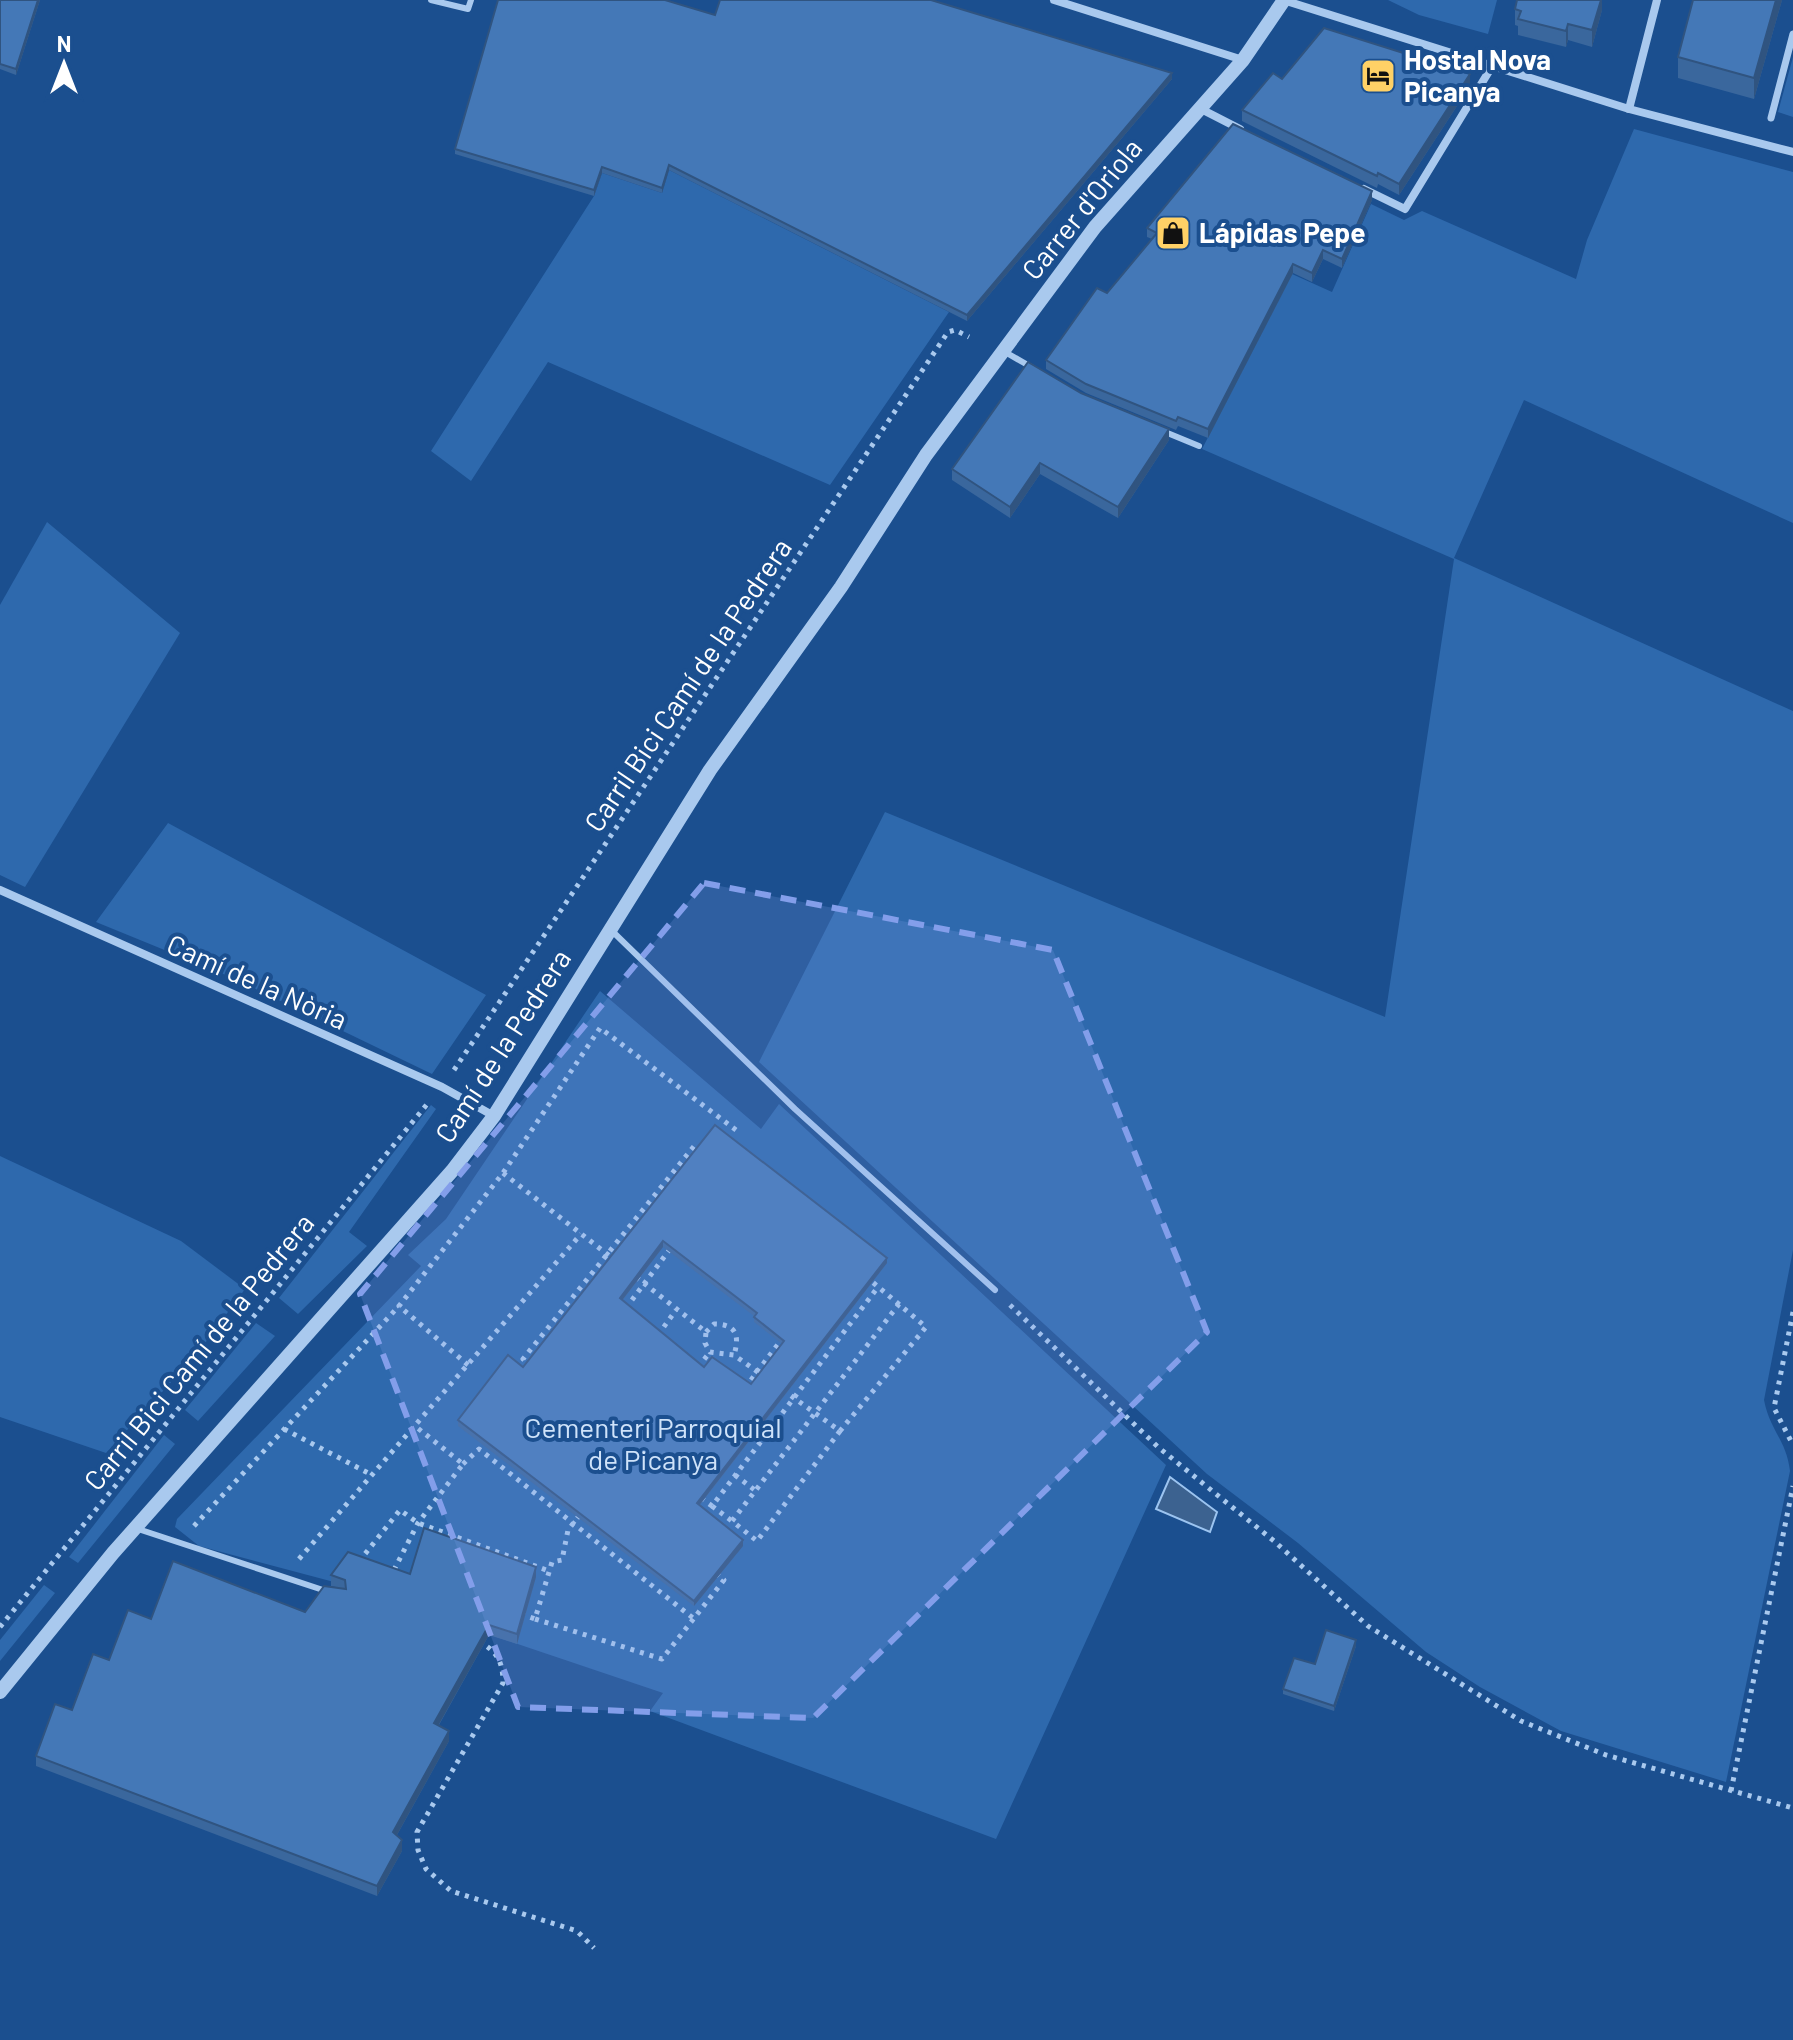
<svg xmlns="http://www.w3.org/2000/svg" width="1793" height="2040" font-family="Barlow,sans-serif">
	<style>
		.green { fill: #2e69ad }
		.water { fill: #3c6290; stroke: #9cc4f0; stroke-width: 2 }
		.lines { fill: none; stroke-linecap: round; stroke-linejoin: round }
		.path { stroke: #a9c9ee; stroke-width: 5; stroke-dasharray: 4 6; stroke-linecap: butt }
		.service { stroke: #a9c9ee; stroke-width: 6 }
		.pedestrian { stroke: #a9c9ee; stroke-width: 7 }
		.minor { stroke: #a9c9ee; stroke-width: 8 }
		.tertiary { stroke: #a9c9ee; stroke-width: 14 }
		.wall { fill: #3a679d; fill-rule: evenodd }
		.shaded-wall { fill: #305480 }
		.building { fill: #4478b7; stroke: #305480; stroke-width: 2; fill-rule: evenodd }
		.marked { fill: #839eea; fill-opacity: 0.2; stroke: #839eea; stroke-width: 6; stroke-dasharray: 16 10; stroke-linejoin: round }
		.labels { text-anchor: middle; stroke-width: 8; stroke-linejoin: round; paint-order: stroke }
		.poi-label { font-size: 28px; font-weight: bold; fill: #fff; stroke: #1b4f8f; text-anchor: start }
		.street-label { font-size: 28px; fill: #fff; stroke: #1b4f8f }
		.park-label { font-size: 28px; fill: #cfe3fa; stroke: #1b4f8f }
	</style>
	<rect width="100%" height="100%" fill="#1b4f8f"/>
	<g class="green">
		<path d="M 1388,0 L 1497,0 L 1488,34 L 1419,15 Z"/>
		<path d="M 1793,57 L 1793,117 L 1778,112 Z"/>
		<path d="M 1634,129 L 1793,172 L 1793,523 L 1524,400 L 1454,558 L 1793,711 L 1793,1250 L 1764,1400 C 1770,1431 1786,1439 1790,1471 L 1726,1782 L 1561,1731 L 1480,1687 L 1426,1652 L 1298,1543 L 1207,1474 L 759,1062 L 885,812 L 1385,1017 L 1454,559 L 1202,449 L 1292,274 L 1332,292 L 1371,204 L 1404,220 L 1422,211 L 1576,279 L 1587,240 Z"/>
		<path d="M 669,170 L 949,312 L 830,485 L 548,362 L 471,481 L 431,451 L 594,196 L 602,173 L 662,193 Z"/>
		<path d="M 47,522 L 180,633 L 25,887 L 0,875 L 0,605 Z"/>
		<path d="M 168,823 L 486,995 L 432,1074 L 233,978 L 96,922 Z"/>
		<path d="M 600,991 L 761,1129 L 779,1104 L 1166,1465 L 996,1839 L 650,1711 L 663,1693 L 334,1582 L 199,1546 L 175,1527 L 177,1519 L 421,1266 L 408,1255 L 446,1219 Z"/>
		<path d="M 431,1105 L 436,1109 L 349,1232 L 367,1246 L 298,1314 L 279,1298 Z"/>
		<path d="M 0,1156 L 181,1241 L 245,1289 L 197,1354 L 106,1453 L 0,1417 Z"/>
		<path d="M 256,1323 L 275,1336 L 198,1421 L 185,1410 Z"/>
		<path d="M 164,1435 L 175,1444 L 78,1563 L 69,1557 Z"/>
		<path d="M 44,1585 L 55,1593 L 0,1661 L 0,1640 Z"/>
	</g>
	<path class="water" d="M 1170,1477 L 1217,1512 L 1210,1532 L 1156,1509 Z"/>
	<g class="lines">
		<g class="path">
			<path d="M 454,1070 L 948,332 L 955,330 L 969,337"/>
			<path d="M 503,1173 L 616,1261"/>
			<path d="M 636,1277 L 706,1332 L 705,1343 L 710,1352 L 734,1355 L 762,1375"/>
			<path d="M 1010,1305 L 1158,1447 L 1274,1541 L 1368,1626 L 1521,1721 L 1606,1755 L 1793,1808"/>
			<path d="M 626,1308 L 670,1249"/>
			<path d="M 1793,1312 L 1774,1408 L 1793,1445"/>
			<path d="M 706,1332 L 714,1324 C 736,1324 740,1335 734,1355"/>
			<path d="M 658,1335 L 676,1310"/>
			<path d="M 468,1365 L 399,1306 L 503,1173 L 600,1028 L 736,1130"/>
			<path d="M 532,1366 L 523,1359 L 695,1145 L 701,1149"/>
			<path d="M 698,1367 L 710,1352"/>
			<path d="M 745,1388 L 782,1339"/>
			<path d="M 783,1390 L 840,1431 L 926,1327 L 870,1280"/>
			<path d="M 284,1429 L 372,1475"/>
			<path d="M 840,1431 L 757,1541 L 732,1521 L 899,1304"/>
			<path d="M 463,1464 L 479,1449 L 693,1618"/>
			<path d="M 735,1475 L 756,1491"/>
			<path d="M 701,1498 L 712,1506 L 878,1287"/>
			<path d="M 712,1506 L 732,1521"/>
			<path d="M 194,1526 L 399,1306"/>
			<path d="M 299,1559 L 581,1234"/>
			<path d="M 364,1560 L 361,1559 L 400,1510 L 418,1523 L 549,1571"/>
			<path d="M 394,1570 L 418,1523 L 463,1464 L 415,1426"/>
			<path d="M 521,1614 L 535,1619 L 552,1562 L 562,1560 L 568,1530 L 582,1512"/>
			<path d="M 535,1619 L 662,1659 L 724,1580 L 716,1573"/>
			<path d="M 0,1627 L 428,1103"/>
			<path d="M 479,1641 C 497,1652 503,1661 503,1683 L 417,1832 L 418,1850 L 426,1869 L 451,1891 L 577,1931 L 594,1948"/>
			<path d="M 1731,1791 L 1793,1486"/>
		</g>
		<g class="service">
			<path d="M 431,0 L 468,9 L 471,0"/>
			<path d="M 1005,352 L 1033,368"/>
			<path d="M 1165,432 L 1199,446"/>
			<path d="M 610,929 L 795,1109 L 995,1290"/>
			<path d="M 135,1528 L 329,1592"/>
		</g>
		<path class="pedestrian" d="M 1771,118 L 1793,34"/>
		<g class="minor">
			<path d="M 1054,0 L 1243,60"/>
			<path d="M 1283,0 L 1629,109 L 1793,152"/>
			<path d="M 1201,109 L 1240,129"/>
			<path d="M 1629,109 L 1657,0"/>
			<path d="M 1364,189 L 1405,209 L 1491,68"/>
			<path d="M 0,890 L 442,1087 L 494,1116"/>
		</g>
		<path class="tertiary" d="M 0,1692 L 113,1553 L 452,1171 L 494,1116 L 710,770 L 841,587 L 926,455 L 1095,227 L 1243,60 L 1284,0"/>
	</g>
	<g class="wall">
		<path d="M 0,0 L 40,0 L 16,75 L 0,69 Z"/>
		<path d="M 1602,0 L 1602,10 L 1592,47 L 1568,40 L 1566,47 L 1518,35 L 1518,26 L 1515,25 L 1515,9 Z"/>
		<path d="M 1693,0 L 1782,0 L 1754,99 L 1678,78 L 1678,57 Z"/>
		<path d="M 715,15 L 1172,79 L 967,321 L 669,170 L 662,193 L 602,173 L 594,196 L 455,154 L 455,149 Z"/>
		<path d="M 1282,79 L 1470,86 L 1399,195 L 1378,184 L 1377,188 L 1242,121 L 1242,110 Z"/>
		<path d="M 1372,200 L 1342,268 L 1323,259 L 1312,282 L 1293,273 L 1208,438 L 1178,426 L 1176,430 L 1086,393 L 1046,369 L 1046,360 L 1107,293 L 1152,239 L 1147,237 L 1147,228 Z"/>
		<path d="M 1081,393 L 1169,440 L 1118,518 L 1040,474 L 1010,518 L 952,480 L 952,469 Z"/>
		<path d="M 715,1125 L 887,1263 L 700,1505 L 743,1546 L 694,1606 L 458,1426 L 458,1420 L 523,1367 ZM 663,1247 L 754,1316 L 754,1322 L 782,1344 L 751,1384 L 704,1367 L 623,1300 Z"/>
		<path d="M 410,1574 L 536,1577 L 517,1644 L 489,1635 L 439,1725 L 449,1741 L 397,1835 L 402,1851 L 377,1896 L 36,1766 L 36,1756 L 109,1660 L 151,1619 L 305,1612 L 336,1587 L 331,1586 L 331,1575 Z"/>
		<path d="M 1356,1646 L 1334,1711 L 1283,1694 L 1283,1689 L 1315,1664 Z"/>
	</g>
	<g class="shaded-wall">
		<path d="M 38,0 L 40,0 L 16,75 L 16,69 Z"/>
		<path d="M 1601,0 L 1602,0 L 1602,10 L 1592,47 L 1592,30 Z"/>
		<path d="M 1776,0 L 1782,0 L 1754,99 L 1754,78 Z"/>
		<path d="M 1568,24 L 1568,40 L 1566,47 L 1566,31 Z"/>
		<path d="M 1172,73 L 1172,79 L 967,321 L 967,315 Z"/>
		<path d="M 1470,74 L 1470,86 L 1399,195 L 1399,184 Z"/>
		<path d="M 669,165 L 669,170 L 662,193 L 662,188 Z"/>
		<path d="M 602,167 L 602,173 L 594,196 L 594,190 Z"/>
		<path d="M 1372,191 L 1372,200 L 1342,268 L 1342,259 Z"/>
		<path d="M 1323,250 L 1323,259 L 1312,282 L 1312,273 Z"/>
		<path d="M 1293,264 L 1293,273 L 1208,438 L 1208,429 Z"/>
		<path d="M 1169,429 L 1169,440 L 1118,518 L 1118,507 Z"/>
		<path d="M 1040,463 L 1040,474 L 1010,518 L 1010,507 Z"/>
		<path d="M 663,1241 L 663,1247 L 620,1303 L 620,1298 Z"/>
		<path d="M 887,1258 L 887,1263 L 697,1508 L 697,1503 Z"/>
		<path d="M 743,1540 L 743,1546 L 694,1606 L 694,1601 Z"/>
		<path d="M 536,1567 L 536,1577 L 517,1644 L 517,1634 Z"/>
		<path d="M 489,1625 L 489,1635 L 434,1733 L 434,1723 Z"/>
		<path d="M 1356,1640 L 1356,1646 L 1334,1711 L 1334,1706 Z"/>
		<path d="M 449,1731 L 449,1741 L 393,1842 L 393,1832 Z"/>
		<path d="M 402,1840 L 402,1851 L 377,1896 L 377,1886 Z"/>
	</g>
	<g class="building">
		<path d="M 0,0 L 38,0 L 16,69 L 0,64 Z"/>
		<path d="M 498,0 L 665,0 L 715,15 L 720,0 L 931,0 L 1172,73 L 967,315 L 669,165 L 662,188 L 602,167 L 594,190 L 455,149 Z"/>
		<path d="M 1517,0 L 1601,0 L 1592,30 L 1568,24 L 1566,31 L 1518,19 L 1521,11 L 1515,9 Z"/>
		<path d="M 1693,0 L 1776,0 L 1754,78 L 1678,57 Z"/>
		<path d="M 1324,28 L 1470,74 L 1399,184 L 1378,173 L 1377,176 L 1242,110 L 1273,73 L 1282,79 Z"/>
		<path d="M 1233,124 L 1372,191 L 1342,259 L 1323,250 L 1312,273 L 1293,264 L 1208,429 L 1178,417 L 1176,421 L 1086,384 L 1046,360 L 1097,288 L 1107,293 L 1157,233 L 1147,228 Z"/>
		<path d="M 1028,362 L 1081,393 L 1169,429 L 1118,507 L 1040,463 L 1010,507 L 952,469 Z"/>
		<path d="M 715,1125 L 887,1258 L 697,1503 L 743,1540 L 694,1601 L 458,1420 L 508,1355 L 523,1367 ZM 663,1241 L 757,1313 L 754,1317 L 784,1341 L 751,1384 L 712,1357 L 704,1367 L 620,1298 Z"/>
		<path d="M 424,1528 L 536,1567 L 517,1634 L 489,1625 L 434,1723 L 449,1731 L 393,1832 L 402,1840 L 377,1886 L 36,1756 L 55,1704 L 72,1710 L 93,1654 L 109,1660 L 128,1610 L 151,1619 L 173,1561 L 305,1612 L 324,1586 L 346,1589 L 345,1580 L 331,1575 L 348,1552 L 410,1574 Z"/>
		<path d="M 1326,1630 L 1356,1640 L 1334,1706 L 1283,1689 L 1294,1658 L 1315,1664 Z"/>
	</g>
	<path class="marked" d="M 704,883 L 1053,950 L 1207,1332 L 813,1718 L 518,1707 L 360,1294 Z"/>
	<defs>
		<symbol id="hotel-square" viewBox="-11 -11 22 22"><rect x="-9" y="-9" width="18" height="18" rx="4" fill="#ffd166" stroke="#1b4f8f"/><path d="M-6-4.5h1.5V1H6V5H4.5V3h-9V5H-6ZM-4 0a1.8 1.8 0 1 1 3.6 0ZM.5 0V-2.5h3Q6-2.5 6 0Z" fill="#111"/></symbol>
		<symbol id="shop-square" viewBox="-11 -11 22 22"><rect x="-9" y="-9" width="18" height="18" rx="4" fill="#ffd166" stroke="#1b4f8f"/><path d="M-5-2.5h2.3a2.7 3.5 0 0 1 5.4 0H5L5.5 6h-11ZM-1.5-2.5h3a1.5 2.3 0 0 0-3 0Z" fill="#111"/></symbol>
	</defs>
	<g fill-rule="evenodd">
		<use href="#hotel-square" x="1358" y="56" width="40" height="40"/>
		<use href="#shop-square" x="1153" y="213" width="40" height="40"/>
	</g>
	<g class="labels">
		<g class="poi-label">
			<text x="1404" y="70">Hostal Nova<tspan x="1404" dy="32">Picanya</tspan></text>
			<text x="1199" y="243">Lápidas Pepe</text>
		</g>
		<g class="street-label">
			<text transform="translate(1082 209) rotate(-51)" y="10">Carrer d'Oriola</text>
			<text transform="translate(688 685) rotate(-56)" y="10">Carril Bici Camí de la Pedrera</text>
			<text transform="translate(257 982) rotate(24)" y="10">Camí de la Nòria</text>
			<text transform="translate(503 1046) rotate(-57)" y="10">Camí de la Pedrera</text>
			<text transform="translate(199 1352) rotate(-51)" y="10">Carril Bici Camí de la Pedrera</text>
		</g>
		<g class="park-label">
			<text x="653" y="1438">Cementeri Parroquial<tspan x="653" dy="32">de Picanya</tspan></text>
		</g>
	</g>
	<g transform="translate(64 64)" stroke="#1b4f8f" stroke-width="6" paint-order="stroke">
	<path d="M0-6L14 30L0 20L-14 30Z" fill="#ffffff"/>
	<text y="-12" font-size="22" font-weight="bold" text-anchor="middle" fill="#ffffff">N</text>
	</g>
</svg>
